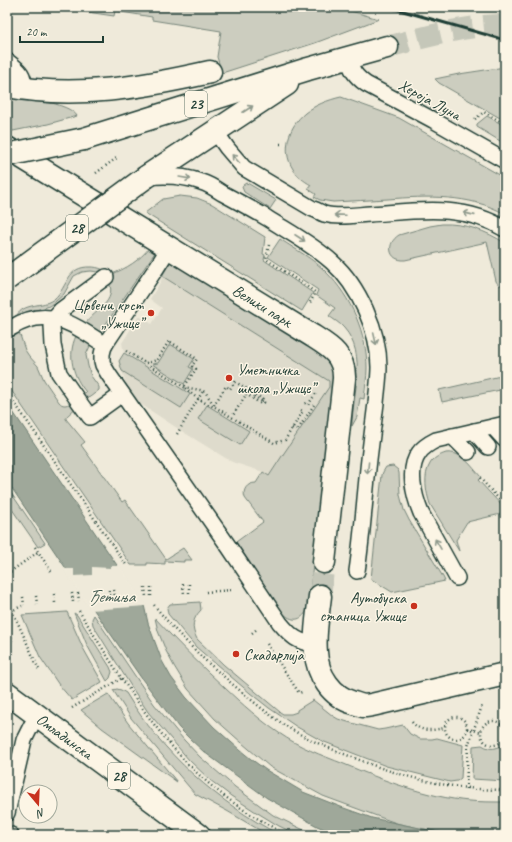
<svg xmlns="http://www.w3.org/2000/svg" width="512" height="842" font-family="Caveat,sans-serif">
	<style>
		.built { fill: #dedbcc }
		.green { fill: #cccdbf; stroke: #76857a; fill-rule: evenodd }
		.water { fill: #9fa89a; stroke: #6c7d71 }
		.pier { fill: #efeada }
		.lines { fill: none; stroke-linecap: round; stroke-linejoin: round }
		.street-tunnel { stroke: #c5c7b9; stroke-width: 22; stroke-dasharray: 22 11; stroke-linecap: butt }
		.primary-tunnel { stroke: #c5c7b9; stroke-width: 22; stroke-dasharray: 22 11; stroke-linecap: butt }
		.lane-casing { stroke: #1f3d34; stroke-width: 18 }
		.street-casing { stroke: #1f3d34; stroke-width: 25 }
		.primary-casing { stroke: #1f3d34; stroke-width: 25 }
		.path { stroke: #1f3d34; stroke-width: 2.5; stroke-dasharray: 1 3; stroke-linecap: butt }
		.lane { stroke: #fcf5e5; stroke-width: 15 }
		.street { stroke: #fcf5e5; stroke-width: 22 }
		.primary { stroke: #fcf5e5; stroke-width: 22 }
		.rail { stroke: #1f3d34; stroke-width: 3 }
		.primary-bridge-casing { stroke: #1f3d34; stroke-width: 25; stroke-linecap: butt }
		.path-bridge { stroke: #1f3d34; stroke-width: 2.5; stroke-dasharray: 1 3; stroke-linecap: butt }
		.primary-bridge { stroke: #fcf5e5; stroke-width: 22 }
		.oneway { stroke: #8e998c }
		.poi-dot { fill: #c8321e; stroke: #fcf5e5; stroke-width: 1.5 }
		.labels { text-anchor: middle; stroke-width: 3; stroke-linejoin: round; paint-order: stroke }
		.shield { fill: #fcf5e5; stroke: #617469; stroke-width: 1 }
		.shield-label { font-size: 15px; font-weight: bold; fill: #1f3d34 }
		.street-label { font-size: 16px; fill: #1f3d34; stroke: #fcf5e5 }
		.poi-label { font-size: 16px; fill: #1f3d34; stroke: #fcf5e5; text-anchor: end }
		.water-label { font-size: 17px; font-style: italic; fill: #455d53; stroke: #fcf5e5 }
	</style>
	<rect width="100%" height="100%" fill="#efeada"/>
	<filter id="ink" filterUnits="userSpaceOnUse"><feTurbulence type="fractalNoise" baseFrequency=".025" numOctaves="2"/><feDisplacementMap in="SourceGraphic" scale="8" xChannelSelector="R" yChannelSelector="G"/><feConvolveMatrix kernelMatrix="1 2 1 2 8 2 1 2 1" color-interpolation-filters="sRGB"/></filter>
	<g filter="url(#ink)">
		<path class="built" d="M 171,261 L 334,382 L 269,476 L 263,472 L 232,462 L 180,430 L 130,397 L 119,361 L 124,353 L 122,343 L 139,316 L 152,324 L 162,308 L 150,299 L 161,281 L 162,276 Z"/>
		<g class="green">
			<path d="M 53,7 L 336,7 L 379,19 L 315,43 L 222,73 L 217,57 L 221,31 L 152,20 L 152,17 L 115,11 L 114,16 Z"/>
			<path d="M 505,67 L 505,110 L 500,118 L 439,83 L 435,79 L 459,74 Z"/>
			<path d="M 7,94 C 22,97 70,103 77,116 L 48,124 L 13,131 L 7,128 Z"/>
			<path d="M 341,97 L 399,118 L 505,178 L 505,214 C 470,194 426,196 388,199 C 370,200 351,201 333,202 L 320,200 L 314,197 L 316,194 L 308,189 L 311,185 C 304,181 297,176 293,169 C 281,150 289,126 305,113 C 315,105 328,100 341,97 Z"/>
			<path d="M 487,116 L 505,126 L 505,144 L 477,127 L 477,124 Z"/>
			<path d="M 246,183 L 249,184 L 276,200 L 270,209 L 244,192 L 242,187 L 243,185 Z"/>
			<path d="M 180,196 L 197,198 L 212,204 L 265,237 L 263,254 L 265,255 L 264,260 L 313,293 L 302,311 L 145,213 L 163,199 Z"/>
			<path d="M 442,224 C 465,223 486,231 505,243 L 505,285 C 500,286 498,285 496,281 L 487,242 L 405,260 C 388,261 386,243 399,235 L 430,226 Z"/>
			<path d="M 280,239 C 296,250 314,259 327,273 C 351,297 367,334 367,368 C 367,378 365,388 364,399 L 360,398 L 357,417 L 352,426 C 352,395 368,355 344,328 C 340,323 334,320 329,316 L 335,308 L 316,295 L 318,290 L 268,257 Z"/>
			<path d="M 150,247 L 156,251 L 101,331 L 98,332 L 90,343 L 90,346 L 86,355 L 88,366 L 91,376 L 99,387 L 99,390 L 90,397 L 85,399 L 66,417 L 66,419 L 85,442 L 81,445 L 122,502 L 125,500 L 166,559 L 183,548 L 192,560 L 184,560 L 184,562 L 165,561 L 165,564 L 147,563 L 147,565 L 131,565 L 7,384 L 7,340 L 15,335 C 12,323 15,311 28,307 C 37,304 46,305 54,299 C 69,286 66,266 91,267 C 99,267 105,270 110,275 C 127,268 139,261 150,247 ZM 91,271 C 100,272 105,274 109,282 C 117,302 95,310 86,323 C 83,328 82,333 80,338 L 76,336 C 67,355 73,377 86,392 C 82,395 71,405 65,405 C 62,405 61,404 59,402 L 44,380 L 38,366 L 29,356 L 25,350 L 19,332 L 22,316 L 26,312 L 44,308 L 49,306 L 56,301 L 64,294 L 74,276 L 82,272 Z"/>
			<path d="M 171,261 L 318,352 C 334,364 334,372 333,390 L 308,608 C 303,620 294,623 284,614 L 236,542 L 263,522 L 245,498 C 242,490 247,483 256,483 L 263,472 L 269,476 L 284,453 L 329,387 L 329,381 L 162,276 Z"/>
			<path d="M 170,344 L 194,359 L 189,367 L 193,369 L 184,384 L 152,364 L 158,363 Z"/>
			<path d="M 124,353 L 190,394 L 181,408 L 122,371 L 119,361 Z"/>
			<path d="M 505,375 L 505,389 L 442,402 L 439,390 Z"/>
			<path d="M 207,405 L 249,431 L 240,445 L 198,419 Z"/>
			<path d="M 446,453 C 462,451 471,466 481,477 L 478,480 L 505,509 L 505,513 L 467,522 L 456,540 L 459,551 L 430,504 C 426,492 423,475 430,464 C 433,458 440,455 446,453 Z"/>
			<path d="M 393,466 L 398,470 L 399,473 L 400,495 L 404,510 L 409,520 L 443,577 L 445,581 L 392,592 L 371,579 L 382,475 L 383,472 L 386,467 Z"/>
			<path d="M 7,487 L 45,543 L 38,547 L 7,502 Z"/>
			<path d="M 200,602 L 201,610 C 192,619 191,628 197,639 L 224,665 L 268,702 L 280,712 L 283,714 L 291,714 L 297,712 L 297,710 L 313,700 L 333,716 L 338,719 L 348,722 L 378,730 L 385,729 L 403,725 L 410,734 L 420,739 L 432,739 L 437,738 L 463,745 L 461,778 L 457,781 L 450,782 L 386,766 L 322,741 L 297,727 L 269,708 L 250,693 L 196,647 L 168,614 L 167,608 L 170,604 Z"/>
			<path d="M 67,612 L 83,648 L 102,682 L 72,700 L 59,685 L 40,657 L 22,615 Z"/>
			<path d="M 74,613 L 77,615 L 110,667 L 112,672 L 110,678 L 107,681 L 87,645 Z"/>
			<path d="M 94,615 L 154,704 L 184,740 L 200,757 L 235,787 L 273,815 L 314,835 L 298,835 L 279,826 L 256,812 L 231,796 L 210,780 L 189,760 L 148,712 L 134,691 L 93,625 L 92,619 Z"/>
			<path d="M 155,618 C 177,642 201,666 225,688 C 242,704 260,720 279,733 C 299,747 321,755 344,764 C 382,780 427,797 469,801 C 481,802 493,802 505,802 L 505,835 L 453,835 L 399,824 L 385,819 L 323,796 L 270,767 L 242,743 L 215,719 L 188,689 L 174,666 L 166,651 L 158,631 Z"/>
			<path d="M 117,689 L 121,690 L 126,693 C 162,753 218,803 280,835 L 268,835 L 227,811 L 195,794 L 173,768 L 131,718 L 113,690 Z"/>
			<path d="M 108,694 L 128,723 L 177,782 L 102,728 L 81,710 Z"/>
			<path d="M 482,745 C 492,751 495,748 505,745 L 505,781 L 472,779 L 473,746 Z"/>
		</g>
		<path class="water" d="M 7,403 L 144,605 L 148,623 L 162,661 L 171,677 L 186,697 L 214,727 L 240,750 L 251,759 L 266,770 L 303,792 L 341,807 L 372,818 L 453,835 L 338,835 L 317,826 L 267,798 L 204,752 L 190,739 L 179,728 L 142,679 L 94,610 L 7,481 Z"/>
		<path class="pier" d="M 110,566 L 120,566 L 146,606 L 91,610 L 64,569 L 74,569 L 74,576 L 92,575 L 92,567 L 110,568 Z"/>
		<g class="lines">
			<path class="street-tunnel" d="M 320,596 L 324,562"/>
			<path class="primary-tunnel" d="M 387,47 C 426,37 465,25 505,25"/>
			<defs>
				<g id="lane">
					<path d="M 348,58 C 352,71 355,76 366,84 L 433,120 L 505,161"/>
					<path d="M 7,61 C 19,70 25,74 24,90"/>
					<path d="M 215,131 L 227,148 L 244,168 L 313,209 C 317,210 321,213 324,214 C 339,218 355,215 370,214 C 417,211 463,203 505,229"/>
					<path d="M 147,177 C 165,175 184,176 201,182 C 208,184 216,189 222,193 C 237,201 252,209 267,218 C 289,232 312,244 332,262 C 359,286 379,331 379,367 C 379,379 377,391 376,403 C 374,419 372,435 370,451 C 365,491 363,531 357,571"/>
					<path d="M 169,248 L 157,267 L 104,346 L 102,354 L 102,361 L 103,365 L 109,375 L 229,547 L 280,623 C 291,636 298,643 315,644"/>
					<path d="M 106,277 L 61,310 L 54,318 L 52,326 L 53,345 L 59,373 L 77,399 L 90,417 L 122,394"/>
					<path d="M 11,328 C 48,305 73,324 105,345"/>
					<path d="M 493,427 L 505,440"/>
					<path d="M 474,431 L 488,447"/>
					<path d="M 452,436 L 468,452"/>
					<path d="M 457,578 L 421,513 C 414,496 407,469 419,453 C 423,447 430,443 436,440 L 505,424"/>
					<path d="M 7,813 L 24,740 L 31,726 L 38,716"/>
					<path d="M 7,834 L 11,835"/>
				</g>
				<g id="street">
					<path d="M 7,86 C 75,99 144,87 210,72"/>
					<path id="s1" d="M 7,148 L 311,335 C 330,347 345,355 344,379 L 324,562"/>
					<path d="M 320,596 C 318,614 314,634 316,652 C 317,675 332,697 354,703 C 357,704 360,705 363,706 C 368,706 372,705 376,704 L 505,674"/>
				</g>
				<g id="primary">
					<path d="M 84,139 L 308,69 L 387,47"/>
					<path d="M 146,177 L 287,84"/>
					<path id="s2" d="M 7,693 L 199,835"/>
				</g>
			</defs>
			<use href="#lane" class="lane-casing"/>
			<use href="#street" class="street-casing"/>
			<use href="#primary" class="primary-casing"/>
			<g class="path">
				<path d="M 475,119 L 484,112 L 505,124"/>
				<path d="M 280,144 L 283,144"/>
				<path d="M 96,173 L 118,157"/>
				<path d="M 7,213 L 10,216"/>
				<path d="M 269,245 L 266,259 L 315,292 L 315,294 L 309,304"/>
				<path d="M 126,351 L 184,387 L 200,390 L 203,391 L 206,393 L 215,407 L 274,443 L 285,440 L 303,411 L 301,410"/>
				<path d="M 146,363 L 157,360 L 169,341 L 197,359 L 192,366 L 196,369 L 184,387 C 193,396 203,403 215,407"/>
				<path d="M 7,392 L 127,566"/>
				<path d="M 247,392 L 265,403"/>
				<path d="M 246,394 L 261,404 L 264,400 L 249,390"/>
				<path d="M 305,403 L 308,405 L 316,393"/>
				<path d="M 214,405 L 226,386 L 230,389 L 235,382 L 249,390 L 232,417"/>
				<path d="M 292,428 L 297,431 L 314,405"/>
				<path d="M 177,434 L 203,391"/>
				<path d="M 480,478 L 505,506"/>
				<path d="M 35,547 L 51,571"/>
				<path d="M 7,574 L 38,552"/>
				<path d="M 183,584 L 184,594"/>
				<path d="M 189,584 L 189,593"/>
				<path d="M 151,587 L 151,596"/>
				<path d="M 109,590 L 109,599"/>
				<path d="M 114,590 L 115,598"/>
				<path d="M 206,592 L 231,590"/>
				<path d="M 72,593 L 73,602"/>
				<path d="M 78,593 L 79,601"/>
				<path d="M 54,594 L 55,603"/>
				<path d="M 36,596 L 37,604"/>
				<path d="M 23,597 L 24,605"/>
				<path d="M 154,605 C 167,621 180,636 195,650 C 206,662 219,672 231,683 C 248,697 265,712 283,724 C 304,738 328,748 352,757 C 401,777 451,790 505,790"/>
				<path d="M 12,610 L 40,672"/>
				<path d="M 79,611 C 112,663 144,718 187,763 C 216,793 251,817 288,835"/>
				<path d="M 7,613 L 22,606"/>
				<path d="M 7,626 L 13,641"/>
				<path d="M 252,633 L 257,629"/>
				<path d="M 267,644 L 299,693 L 302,692"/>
				<path d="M 72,708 L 122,678"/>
				<circle cx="456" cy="728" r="11"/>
				<circle cx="493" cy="733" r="12"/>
				<path d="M 412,722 C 421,733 433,730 445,728"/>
				<path d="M 467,729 L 481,732"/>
				<path d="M 466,789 L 468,746 L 482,706"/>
			</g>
			<use href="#lane" class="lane"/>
			<use href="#street" class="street"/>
			<use href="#primary" class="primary"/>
			<path class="rail" d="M 389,7 L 505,40"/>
			<defs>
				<g id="primary-bridge">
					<path d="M 7,155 L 84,139"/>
					<path d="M 7,279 L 146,177"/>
				</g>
			</defs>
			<use href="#primary-bridge" class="primary-bridge-casing"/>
			<path class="path-bridge" d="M 145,587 L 146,597"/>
			<use href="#primary-bridge" class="primary-bridge"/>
		</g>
		<defs><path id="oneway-shaft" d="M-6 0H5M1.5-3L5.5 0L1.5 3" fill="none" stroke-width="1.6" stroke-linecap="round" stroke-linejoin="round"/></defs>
		<g class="oneway">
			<use href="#oneway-shaft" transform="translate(248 109) rotate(-33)"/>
			<use href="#oneway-shaft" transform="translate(236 159) rotate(-132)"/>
			<use href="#oneway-shaft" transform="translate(185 178) rotate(10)"/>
			<use href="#oneway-shaft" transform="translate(469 214) rotate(-167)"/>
			<use href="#oneway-shaft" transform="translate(340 215) rotate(-178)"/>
			<use href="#oneway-shaft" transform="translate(300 238) rotate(33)"/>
			<use href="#oneway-shaft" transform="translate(375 339) rotate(77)"/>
			<use href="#oneway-shaft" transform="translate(368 468) rotate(96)"/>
			<use href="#oneway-shaft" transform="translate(438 544) rotate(-120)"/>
		</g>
	</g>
	<g class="poi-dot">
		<circle cx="151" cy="313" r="4"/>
		<circle cx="229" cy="378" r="4"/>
		<circle cx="414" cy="606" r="4"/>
		<circle cx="236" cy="654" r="4"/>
	</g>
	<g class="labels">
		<g class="shield">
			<rect x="185" y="91" width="22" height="26" rx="3"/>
			<rect x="66" y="215" width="22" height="26" rx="3"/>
			<rect x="108" y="763" width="22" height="26" rx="3"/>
		</g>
		<g class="shield-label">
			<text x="196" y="109">23</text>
			<text x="77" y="233">28</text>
			<text x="119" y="781">28</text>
		</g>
		<g class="street-label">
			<text transform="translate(430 99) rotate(29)" y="6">Хероја Луна</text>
			<text dy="6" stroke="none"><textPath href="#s1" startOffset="300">Велики парк</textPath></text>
			<text dy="6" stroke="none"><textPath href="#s2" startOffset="72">Омладинска</textPath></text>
		</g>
		<g class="poi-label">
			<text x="143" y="310">Црвени крст<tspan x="143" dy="18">„Ужице”</tspan></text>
			<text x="237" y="375" text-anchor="start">Уметничка<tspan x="237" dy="18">школа „Ужице”</tspan></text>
			<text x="406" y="603">Аутобуска<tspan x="406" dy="18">станица Ужице</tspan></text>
			<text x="244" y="660" text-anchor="start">Скадарлија</text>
		</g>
		<g class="water-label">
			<text x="111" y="602">Ђетиња</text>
		</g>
	</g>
	<rect width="512" height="842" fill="none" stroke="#fcf5e5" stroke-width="24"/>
	<rect x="12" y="12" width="488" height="818" fill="none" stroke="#1f3d34" stroke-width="1.5" filter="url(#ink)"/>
	<g transform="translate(38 804) rotate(161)"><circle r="19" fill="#fcf5e5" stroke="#a4ab9e"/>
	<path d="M0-3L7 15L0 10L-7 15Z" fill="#c8321e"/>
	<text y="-6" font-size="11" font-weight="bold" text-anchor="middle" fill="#1f3d34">N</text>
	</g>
	<path d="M20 36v6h83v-6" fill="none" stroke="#1f3d34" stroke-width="2"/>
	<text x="26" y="36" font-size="12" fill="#1f3d34" stroke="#fcf5e5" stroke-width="3" paint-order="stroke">20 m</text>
</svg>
